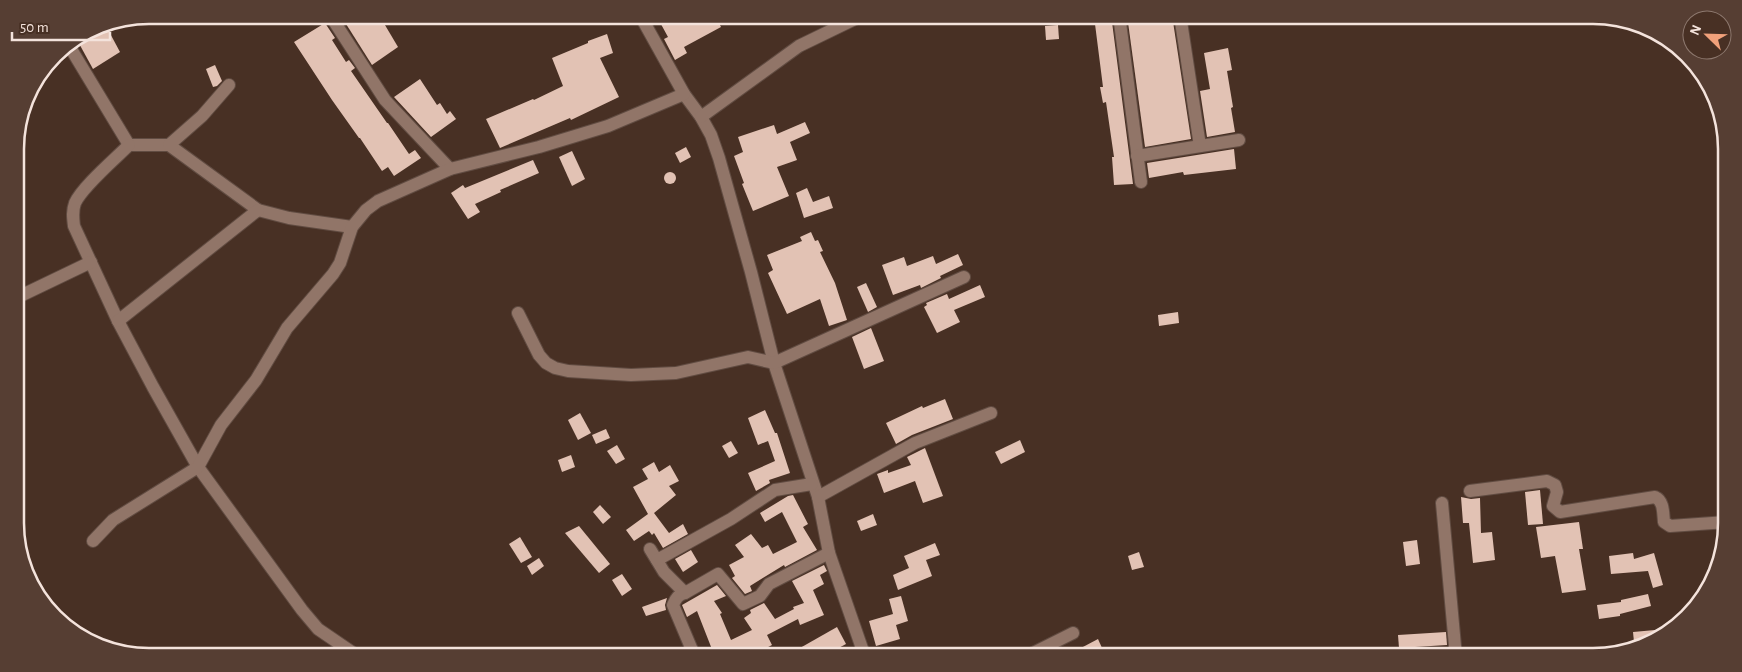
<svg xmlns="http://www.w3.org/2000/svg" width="1742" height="672" font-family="'Alegreya Sans',sans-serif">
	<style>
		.building { fill: #e2c2b4 }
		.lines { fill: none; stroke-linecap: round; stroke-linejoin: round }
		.minor-casing { stroke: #614c42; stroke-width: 14 }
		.minor { stroke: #917568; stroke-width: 12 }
		.rim { fill: none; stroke: #f4e3dc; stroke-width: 2.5 }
	</style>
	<rect width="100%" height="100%" fill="#483024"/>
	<g class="building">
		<path d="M 343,15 L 379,15 L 398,47 L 372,65 L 341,16 Z"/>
		<path d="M 656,15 L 715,15 L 721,27 L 684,47 L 687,53 L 675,60 L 664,39 L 668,37 Z"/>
		<path d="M 1127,15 L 1172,15 L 1191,139 L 1145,147 Z"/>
		<path d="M 1112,22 L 1133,184 L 1114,185 L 1112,157 L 1114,157 L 1106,102 L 1103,103 L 1100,87 L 1103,87 L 1095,24 Z"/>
		<path d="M 325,23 L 335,38 L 332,40 L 346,62 L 349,60 L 355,68 L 351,71 L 387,123 L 388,123 L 409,154 L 415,150 L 421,158 L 394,176 L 388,167 L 382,171 L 360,138 L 359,138 L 332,100 L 294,42 Z"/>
		<path d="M 105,24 L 120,52 L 93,69 L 76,38 L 98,25 Z"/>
		<path d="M 1058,25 L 1059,39 L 1046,40 L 1045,26 Z"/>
		<path d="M 607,34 L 613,53 L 600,58 L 619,97 L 571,120 L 570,118 L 500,148 L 486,119 L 533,99 L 534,100 L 563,86 L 552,58 L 588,43 L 588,41 Z"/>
		<path d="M 1228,48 L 1232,70 L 1227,71 L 1233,107 L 1231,108 L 1235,132 L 1207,137 L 1200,91 L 1210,89 L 1204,53 Z"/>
		<path d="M 215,65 L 222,81 L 217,86 L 213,87 L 206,69 Z"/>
		<path d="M 420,79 L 437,105 L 440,103 L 447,114 L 450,111 L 456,119 L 431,137 L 394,97 Z"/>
		<path d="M 805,122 L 810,133 L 790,142 L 797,160 L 777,167 L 789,196 L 753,211 L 742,184 L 744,183 L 734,156 L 743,152 L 738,137 L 774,125 L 777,134 Z"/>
		<path d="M 686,147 L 691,157 L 680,163 L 675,153 Z"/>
		<path d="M 1234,149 L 1236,169 L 1184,175 L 1183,172 L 1149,178 L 1147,163 Z"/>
		<path d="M 572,151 L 585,179 L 572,186 L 559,157 Z"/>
		<path d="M 533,160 L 539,173 L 500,190 L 501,192 L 475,204 L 480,212 L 468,219 L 451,193 L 463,185 L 465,188 Z"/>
		<circle cx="670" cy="178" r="6"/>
		<path d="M 807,188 L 813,202 L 829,196 L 833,208 L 804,218 L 796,193 Z"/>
		<path d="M 811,232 L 815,241 L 818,240 L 823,251 L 820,252 L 835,283 L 847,320 L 829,326 L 820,299 L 787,314 L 768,273 L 773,270 L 767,255 L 802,241 L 800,237 Z"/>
		<path d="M 958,254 L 963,265 L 940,276 L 941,278 L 921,288 L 920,285 L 893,295 L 882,265 L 904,257 L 907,266 L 933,256 L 936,264 Z"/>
		<path d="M 866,283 L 877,307 L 868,312 L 857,287 Z"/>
		<path d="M 980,285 L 985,297 L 954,310 L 960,322 L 937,333 L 924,307 L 927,305 L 926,303 L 947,294 L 949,299 Z"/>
		<path d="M 1178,312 L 1179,323 L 1159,326 L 1158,315 Z"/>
		<path d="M 871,328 L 884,361 L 864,369 L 852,337 Z"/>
		<path d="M 945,399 L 953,419 L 912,435 L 896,444 L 886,423 L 922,406 L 923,408 Z"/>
		<path d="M 765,410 L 775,433 L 777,433 L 790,473 L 769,480 L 770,483 L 756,491 L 748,473 L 775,461 L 768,441 L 758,445 L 748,418 Z"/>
		<path d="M 580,413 L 591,433 L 578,440 L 568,420 Z"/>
		<path d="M 606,429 L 610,438 L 596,444 L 592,435 Z"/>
		<path d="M 1020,440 L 1025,452 L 1001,464 L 995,452 Z"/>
		<path d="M 731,441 L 738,453 L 729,458 L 722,446 Z"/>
		<path d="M 617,445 L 625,459 L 616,464 L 607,451 Z"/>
		<path d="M 925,448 L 943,496 L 923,503 L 915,481 L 884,493 L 877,474 L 888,470 L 888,473 L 911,465 L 907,457 Z"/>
		<path d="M 571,455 L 575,467 L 562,472 L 558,460 Z"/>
		<path d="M 654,462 L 659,472 L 670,465 L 679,481 L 669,486 L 676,495 L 654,513 L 669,533 L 683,524 L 688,534 L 663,548 L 654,533 L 652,535 L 649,531 L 634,541 L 626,530 L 648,514 L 633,487 L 648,479 L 642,469 Z"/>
		<path d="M 1540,490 L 1543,524 L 1528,525 L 1525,492 Z"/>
		<path d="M 793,495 L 808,524 L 803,527 L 817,550 L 785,567 L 784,565 L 750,586 L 752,591 L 745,594 L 732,578 L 735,576 L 729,565 L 744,557 L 735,545 L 751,534 L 762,548 L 768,545 L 773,554 L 797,542 L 782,512 L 765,522 L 760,513 L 788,496 Z"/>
		<path d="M 1461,497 L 1471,499 L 1480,498 L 1481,533 L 1492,532 L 1495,560 L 1473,563 L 1469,523 L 1463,523 Z"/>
		<path d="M 600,505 L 611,517 L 603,524 L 593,512 Z"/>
		<path d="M 873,514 L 877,525 L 861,531 L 857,521 Z"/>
		<path d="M 1579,522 L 1583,549 L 1579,549 L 1586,590 L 1562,593 L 1555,556 L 1541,558 L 1536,527 Z"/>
		<path d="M 579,526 L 610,564 L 599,573 L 565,533 Z"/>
		<path d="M 520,537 L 532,557 L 521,563 L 509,544 Z"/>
		<path d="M 1417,540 L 1420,564 L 1406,566 L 1403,542 Z"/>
		<path d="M 935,543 L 940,555 L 926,560 L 932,576 L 898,590 L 893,575 L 909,568 L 904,556 Z"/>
		<path d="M 691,550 L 698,562 L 683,572 L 675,559 Z"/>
		<path d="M 1139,552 L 1144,567 L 1132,570 L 1128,556 Z"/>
		<path d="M 1633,553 L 1634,559 L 1654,553 L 1663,585 L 1653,588 L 1648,571 L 1611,574 L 1609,556 Z"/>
		<path d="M 539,558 L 544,566 L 532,575 L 527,566 Z"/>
		<path d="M 824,565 L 827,571 L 820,575 L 824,584 L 813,590 L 824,615 L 800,625 L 798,619 L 767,635 L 772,645 L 749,657 L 715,657 L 697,611 L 687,617 L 682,605 L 717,585 L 726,596 L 714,601 L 722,613 L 720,614 L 731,640 L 752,630 L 744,618 L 751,613 L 750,610 L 764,603 L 775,619 L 794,609 L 793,607 L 804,603 L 792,581 Z"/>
		<path d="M 622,574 L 632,589 L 622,596 L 612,580 Z"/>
		<path d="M 1648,594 L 1651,606 L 1620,614 L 1620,616 L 1599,619 L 1597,605 L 1621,602 L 1621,600 Z"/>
		<path d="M 901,596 L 908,621 L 896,625 L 900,639 L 876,646 L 869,621 L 893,614 L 889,599 Z"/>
		<path d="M 667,598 L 665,605 L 666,610 L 646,616 L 642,607 Z"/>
		<path d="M 837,627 L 846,644 L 822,657 L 805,657 L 800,648 Z"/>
		<path d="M 1666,629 L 1667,632 L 1643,641 L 1634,642 L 1633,632 Z"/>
		<path d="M 1446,632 L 1447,645 L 1399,648 L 1398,635 Z"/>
		<path d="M 1098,639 L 1106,657 L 1064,657 Z"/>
	</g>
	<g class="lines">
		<defs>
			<g id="minor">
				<path d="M 330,15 L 385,100 L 450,169"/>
				<path d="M 640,15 L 684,94 L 701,117 L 711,135 L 719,158 L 751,272 L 774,363 L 818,497 L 829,553 L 865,657"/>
				<path d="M 1119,15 L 1141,182"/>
				<path d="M 1180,15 L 1200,146"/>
				<path d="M 68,44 L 129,145 L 169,145 L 258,210 L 289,218 L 352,227"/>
				<path d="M 701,117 L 799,46 L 863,15"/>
				<path d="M 129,145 C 115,159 82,187 75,203 C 72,211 73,218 74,226 L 118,321 L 153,387 L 198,467 L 302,610 L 318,629 L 359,657"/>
				<path d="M 169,145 L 202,116 L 229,85"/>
				<path d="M 1137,156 L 1239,140"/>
				<path d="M 16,298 L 91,262"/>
				<path d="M 518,313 L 539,355 L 546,363 L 555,368 L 568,371 L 631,375 L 676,373 L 748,357 L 774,363 L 964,277"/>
				<path d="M 118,321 L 258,210"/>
				<path d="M 1470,491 L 1547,481 L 1555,485 L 1557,492 L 1553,506 L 1560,512 L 1655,497 C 1664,501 1663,513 1664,522 L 1670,526 L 1727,522"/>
				<path d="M 818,497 L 915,443 L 991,413"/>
				<path d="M 1442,503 L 1456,657"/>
				<path d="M 93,541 L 113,520 L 198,467 L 221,425 L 256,380 L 287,328 L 333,274 L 340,263 L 352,227 L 366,210 L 378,201 L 450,169 L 539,147 L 608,126 L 684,94"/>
				<path d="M 650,549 L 664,572 L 685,593"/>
				<path d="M 657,560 L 731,519 L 775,490 L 812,484"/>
				<path d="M 695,657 L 673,605 C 676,598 678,595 685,593 L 718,574 L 743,604 L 760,596 L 769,584 L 829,553"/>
				<path d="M 1025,657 L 1073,633"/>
			</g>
		</defs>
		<use href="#minor" class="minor-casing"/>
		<use href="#minor" class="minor"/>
	</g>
	<path d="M0 0H1742V672H0ZM149 24H1593A125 125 0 0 1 1718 149V523A125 125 0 0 1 1593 648H149A125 125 0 0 1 24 523V149A125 125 0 0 1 149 24Z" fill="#563e33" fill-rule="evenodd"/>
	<path class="rim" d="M149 24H1593A125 125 0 0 1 1718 149V523A125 125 0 0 1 1593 648H149A125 125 0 0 1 24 523V149A125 125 0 0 1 149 24Z"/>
	<g transform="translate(1707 35) rotate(293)"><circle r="24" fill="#483024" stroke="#8d786e"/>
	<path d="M0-4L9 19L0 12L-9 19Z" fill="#f1a17b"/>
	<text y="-8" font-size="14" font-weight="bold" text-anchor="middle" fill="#f4e3dc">N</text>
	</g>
	<path d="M12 32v8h98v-8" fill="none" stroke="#f4e3dc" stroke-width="2.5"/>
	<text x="20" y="32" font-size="15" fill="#f4e3dc" stroke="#483024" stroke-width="4" paint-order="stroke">50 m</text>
</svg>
